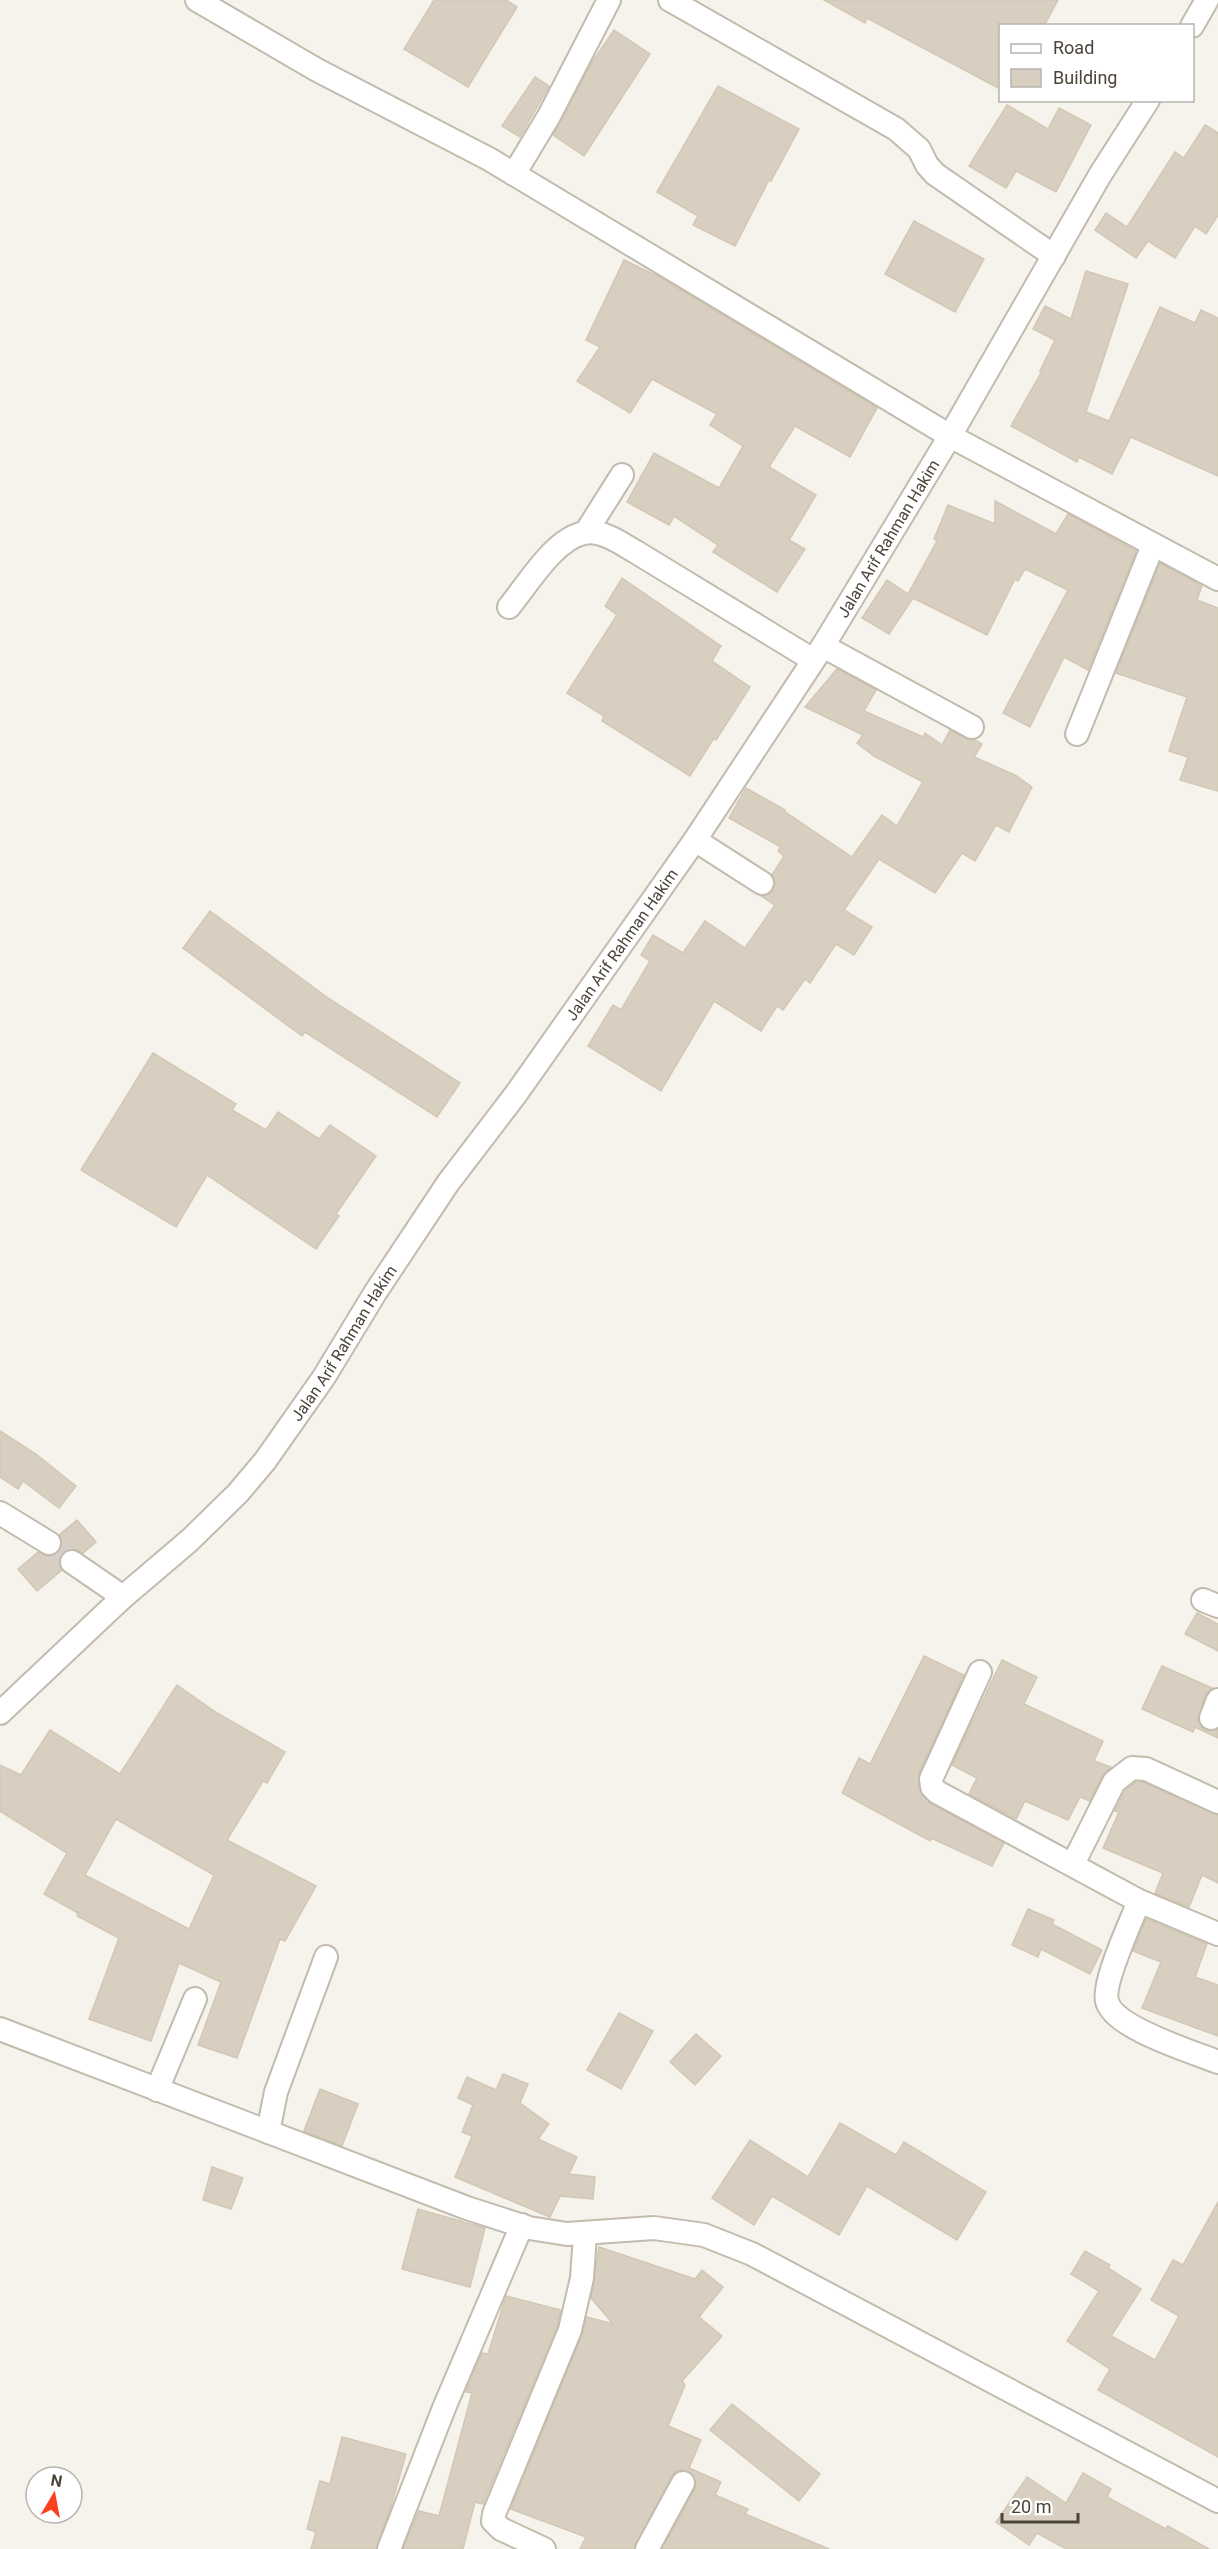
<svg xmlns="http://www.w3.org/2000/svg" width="1218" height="2549" font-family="Roboto,sans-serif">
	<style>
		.building { fill: #d8cfc1; stroke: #d3c7b4; stroke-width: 1.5; fill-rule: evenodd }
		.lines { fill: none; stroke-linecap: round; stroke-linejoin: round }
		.minor-tunnel { stroke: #d4d0c8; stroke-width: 22; stroke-dasharray: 22 11; stroke-linecap: butt }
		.minor-casing { stroke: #c2bbae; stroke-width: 26 }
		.minor { stroke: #fff; stroke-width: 22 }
		.labels { text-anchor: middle; stroke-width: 4.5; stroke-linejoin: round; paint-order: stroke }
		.street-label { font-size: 16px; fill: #4b4439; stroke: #fff }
	</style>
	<rect width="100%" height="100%" fill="#f6f3ec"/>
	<g class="building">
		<path d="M 434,0 L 506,0 L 517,7 L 468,87 L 404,49 Z"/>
		<path d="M 824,0 L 1058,0 L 1044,26 L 1000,26 L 1000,89 L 867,18 L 865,23 Z"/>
		<path d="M 614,30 L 650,54 L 584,156 L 553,135 L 591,64 Z"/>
		<path d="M 535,77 L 549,86 L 520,137 L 502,126 Z"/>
		<path d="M 718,86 L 799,129 L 771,181 L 769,180 L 735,246 L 693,225 L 698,216 L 657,192 Z"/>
		<path d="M 1007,105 L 1048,129 L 1059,108 L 1091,125 L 1056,192 L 1016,171 L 1006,188 L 969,166 Z"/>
		<path d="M 1205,125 L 1218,133 L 1218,215 L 1206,234 L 1195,226 L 1175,258 L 1148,241 L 1136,258 L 1095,230 L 1106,213 L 1127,227 L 1175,152 L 1184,158 Z"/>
		<path d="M 914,221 L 984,259 L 955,312 L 885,274 Z"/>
		<path d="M 624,260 L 659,277 L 877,408 L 850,457 L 795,426 L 769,467 L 816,495 L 789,540 L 805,549 L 777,592 L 713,552 L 718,545 L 674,516 L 669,525 L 627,502 L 654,453 L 719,488 L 743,446 L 710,425 L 717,414 L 652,379 L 630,413 L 577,381 L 600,347 L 586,340 Z"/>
		<path d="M 1086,271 L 1128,284 L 1086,412 L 1109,421 L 1160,307 L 1195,323 L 1201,310 L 1218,318 L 1218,476 L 1131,437 L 1112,474 L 1079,457 L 1077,462 L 1011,426 L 1042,371 L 1040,371 L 1055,340 L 1033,329 L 1045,306 L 1071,319 Z"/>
		<path d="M 995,501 L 1056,534 L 1068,514 L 1136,551 L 1088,670 L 1064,657 L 1030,727 L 1003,713 L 1068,590 L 1025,569 L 1018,581 L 1015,579 L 987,635 L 913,598 L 889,634 L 862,618 L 887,580 L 908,594 L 937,541 L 934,539 L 948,505 L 995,524 Z"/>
		<path d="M 1160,563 L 1202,586 L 1197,600 L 1218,608 L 1218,791 L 1180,780 L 1188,757 L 1169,751 L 1187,697 L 1116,673 Z"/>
		<path d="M 622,578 L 721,646 L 712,661 L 750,687 L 716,740 L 714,738 L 690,776 L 602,721 L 604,716 L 567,693 L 617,615 L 605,606 Z"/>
		<path d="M 837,669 L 876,690 L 864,711 L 923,737 L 925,733 L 942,745 L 950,730 L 966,739 L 975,740 L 982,744 L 974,757 L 1015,775 L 1032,787 L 1009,832 L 996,825 L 975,861 L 962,853 L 935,893 L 879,859 L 844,910 L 872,927 L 854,955 L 836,944 L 810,983 L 805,979 L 783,1010 L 777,1006 L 761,1031 L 714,1001 L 661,1091 L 588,1046 L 613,1005 L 621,1010 L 650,961 L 641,955 L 653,935 L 683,953 L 705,921 L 745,948 L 775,905 L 761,896 L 769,895 L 774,890 L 775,883 L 772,875 L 784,856 L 778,851 L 781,847 L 729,818 L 746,788 L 785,810 L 784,811 L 852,857 L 882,815 L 897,826 L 923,782 L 874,756 L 857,743 L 863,735 L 805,707 Z"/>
		<path d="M 210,911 L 328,998 L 460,1083 L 437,1117 L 305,1032 L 302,1036 L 183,948 Z"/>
		<path d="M 153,1053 L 236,1104 L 232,1110 L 266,1130 L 278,1112 L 319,1139 L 330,1125 L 376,1156 L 336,1214 L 339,1216 L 316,1249 L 207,1175 L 176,1227 L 81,1170 Z"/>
		<path d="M 0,1431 L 36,1454 L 76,1486 L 59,1508 L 23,1481 L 18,1489 L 0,1477 Z"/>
		<path d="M 77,1520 L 96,1542 L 83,1553 L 74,1549 L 66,1550 L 59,1560 L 62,1570 L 37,1591 L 18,1569 L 38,1552 L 48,1556 L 56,1555 L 62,1544 L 59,1535 Z"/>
		<path d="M 1197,1613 L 1218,1624 L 1218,1651 L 1185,1634 Z"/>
		<path d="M 924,1656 L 964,1675 L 919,1773 L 919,1789 L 931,1804 L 1004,1843 L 992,1866 L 931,1838 L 930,1841 L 842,1793 L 859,1758 L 870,1764 Z"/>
		<path d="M 1002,1660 L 1037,1677 L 1024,1704 L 1103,1741 L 1094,1761 L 1111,1767 L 1102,1776 L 1090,1801 L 1080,1797 L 1068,1820 L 1025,1801 L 1016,1819 L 969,1794 L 977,1778 L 952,1765 Z"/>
		<path d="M 1162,1666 L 1212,1688 L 1205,1695 L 1198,1719 L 1200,1726 L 1206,1730 L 1218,1729 L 1218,1738 L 1195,1727 L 1193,1732 L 1142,1709 Z"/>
		<path d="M 177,1685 L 217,1713 L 285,1752 L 267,1783 L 263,1781 L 227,1840 L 316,1886 L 285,1941 L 280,1939 L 237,2058 L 198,2045 L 221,1982 L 179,1963 L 151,2041 L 89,2019 L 119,1938 L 77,1916 L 78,1913 L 44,1894 L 67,1853 L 0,1811 L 0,1765 L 21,1775 L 50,1730 L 120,1774 ZM 116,1819 L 214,1875 L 189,1929 L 85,1875 Z"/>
		<path d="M 1136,1782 L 1143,1782 L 1218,1815 L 1218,1883 L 1202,1875 L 1189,1907 L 1155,1893 L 1163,1873 L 1103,1848 L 1119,1812 L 1115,1811 L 1125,1791 Z"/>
		<path d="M 1028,1909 L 1054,1920 L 1052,1924 L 1102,1950 L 1090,1974 L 1041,1949 L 1038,1957 L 1012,1945 Z"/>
		<path d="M 1146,1919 L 1207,1944 L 1195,1977 L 1218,1985 L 1218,2036 L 1142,2008 L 1161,1962 L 1133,1951 Z"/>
		<path d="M 619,2013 L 653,2031 L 621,2089 L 587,2070 Z"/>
		<path d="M 696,2034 L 721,2056 L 695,2085 L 670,2062 Z"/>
		<path d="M 503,2074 L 528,2084 L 520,2103 L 549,2124 L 538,2139 L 577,2157 L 569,2174 L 595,2177 L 593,2199 L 560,2196 L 550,2217 L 455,2177 L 472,2136 L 462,2132 L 473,2105 L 458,2098 L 467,2077 L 496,2090 Z"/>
		<path d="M 320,2089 L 358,2104 L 342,2146 L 304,2131 Z"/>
		<path d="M 840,2123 L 896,2155 L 904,2142 L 986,2192 L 957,2240 L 867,2186 L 839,2235 L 772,2196 L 754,2225 L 712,2198 L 750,2140 L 808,2177 Z"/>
		<path d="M 212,2167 L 243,2178 L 231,2209 L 203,2200 Z"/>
		<path d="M 1218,2202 L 1218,2457 L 1098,2390 L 1110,2369 L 1067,2341 L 1099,2291 L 1071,2274 L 1085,2251 L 1110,2265 L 1108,2268 L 1141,2289 L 1111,2336 L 1155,2360 L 1179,2316 L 1151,2300 L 1173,2260 L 1183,2265 Z"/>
		<path d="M 418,2209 L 485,2228 L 470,2287 L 402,2269 Z"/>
		<path d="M 599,2247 L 695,2279 L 702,2270 L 723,2287 L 699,2317 L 722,2336 L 682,2381 L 685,2385 L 668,2426 L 701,2440 L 689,2468 L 721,2482 L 715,2495 L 748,2509 L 745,2514 L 829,2549 L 662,2549 L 695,2489 L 696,2482 L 694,2476 L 683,2470 L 676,2471 L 671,2477 L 634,2549 L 580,2549 L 586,2537 L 511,2509 L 582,2335 L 587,2317 L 613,2324 L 591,2298 Z"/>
		<path d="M 506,2296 L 561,2310 L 557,2326 L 483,2504 L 475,2502 L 463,2549 L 403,2549 L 419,2511 L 439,2516 L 472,2393 L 466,2392 L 482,2353 L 488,2354 Z"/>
		<path d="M 732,2404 L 820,2474 L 799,2501 L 710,2430 Z"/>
		<path d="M 342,2437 L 406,2454 L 392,2503 L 376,2549 L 311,2549 L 316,2532 L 307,2529 L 320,2481 L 330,2484 Z"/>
		<path d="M 1083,2473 L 1111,2489 L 1107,2497 L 1166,2529 L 1168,2526 L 1209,2549 L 1066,2549 L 1037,2533 L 1029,2545 L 996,2522 L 1027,2477 L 1066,2503 Z"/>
	</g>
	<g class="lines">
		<path class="minor-tunnel" d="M 49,1543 L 72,1562"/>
		<defs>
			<g id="minor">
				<path d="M 197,0 L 317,70 L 489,159 L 950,436 L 1218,579"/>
				<path d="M 670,0 L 896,129 L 919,149 L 927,165 L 935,174 L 1054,256"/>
				<path d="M 1192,26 L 1207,0"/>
				<path d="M 514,174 L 549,116 L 609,0"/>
				<path d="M 586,532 L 622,475"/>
				<path d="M 509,607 C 528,584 554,539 584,533 C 602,529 622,544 636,552 L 813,660"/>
				<path d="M 823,646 L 972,727"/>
				<path d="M 1077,734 L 1153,545"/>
				<path d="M 695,840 L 762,883"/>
				<path d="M 0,1513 L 49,1543"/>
				<path d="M 72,1562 L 123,1597"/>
				<path d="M 1203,1600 L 1218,1606"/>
				<path d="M 980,1672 L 931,1779 L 932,1787 L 937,1792 L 1139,1901 L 1218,1934"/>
				<path id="s1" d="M 0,1713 L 123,1597 L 190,1540 L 238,1493 L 265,1461 L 324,1377 L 375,1293 L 448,1183 L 516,1094 L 695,840 L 823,646 L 950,436 L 1100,175 L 1148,100"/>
				<path d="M 1211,1718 L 1218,1700"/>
				<path d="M 1073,1864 L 1114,1782 L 1132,1768 L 1146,1769 L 1218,1802"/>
				<path d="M 1139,1901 C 1131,1922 1102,1983 1107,2001 C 1113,2028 1193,2052 1218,2062"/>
				<path d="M 0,2029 L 467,2208 L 529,2228 L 567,2234 L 654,2228 L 704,2235 L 752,2254 L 1218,2501"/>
				<path d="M 157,2090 L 195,1999"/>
				<path d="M 268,2132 L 276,2092 L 326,1957"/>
				<path d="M 389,2549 L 444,2408 L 522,2225"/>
				<path d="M 544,2549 L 501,2529 L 493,2521 L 494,2514 L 570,2330 L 582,2278 L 585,2234"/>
				<path d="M 647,2549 L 683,2483"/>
			</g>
		</defs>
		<use href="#minor" class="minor-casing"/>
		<use href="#minor" class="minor"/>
	</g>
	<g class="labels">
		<g class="street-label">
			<text dy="6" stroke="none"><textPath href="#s1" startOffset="1480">Jalan Arif Rahman Hakim</textPath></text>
			<text dy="6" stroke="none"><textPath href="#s1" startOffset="994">Jalan Arif Rahman Hakim</textPath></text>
			<text dy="6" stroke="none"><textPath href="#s1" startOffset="508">Jalan Arif Rahman Hakim</textPath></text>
		</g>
	</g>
	<rect x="999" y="24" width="195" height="78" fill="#ffffff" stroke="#b7b4b0" stroke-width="1.5"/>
	<rect x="1011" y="44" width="30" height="9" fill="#ffffff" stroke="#b7b4b0" stroke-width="1.5"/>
	<text x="1053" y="54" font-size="18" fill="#4b4439">Road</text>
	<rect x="1011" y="69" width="30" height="18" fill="#d8cfc1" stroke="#b7b4b0" stroke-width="1.5"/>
	<text x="1053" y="84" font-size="18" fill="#4b4439">Building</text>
	<g transform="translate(54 2495) rotate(10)"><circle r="28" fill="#ffffff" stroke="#b7b4b0" stroke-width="1.5"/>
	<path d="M0-4.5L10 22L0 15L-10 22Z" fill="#fc3f1d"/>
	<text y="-9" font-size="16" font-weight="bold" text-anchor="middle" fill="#4b4439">N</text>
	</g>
	<path d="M1002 2513v9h76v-9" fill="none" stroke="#4b4439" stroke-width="3"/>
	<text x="1011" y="2513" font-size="18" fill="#4b4439" stroke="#ffffff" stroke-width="4.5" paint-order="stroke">20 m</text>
</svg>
